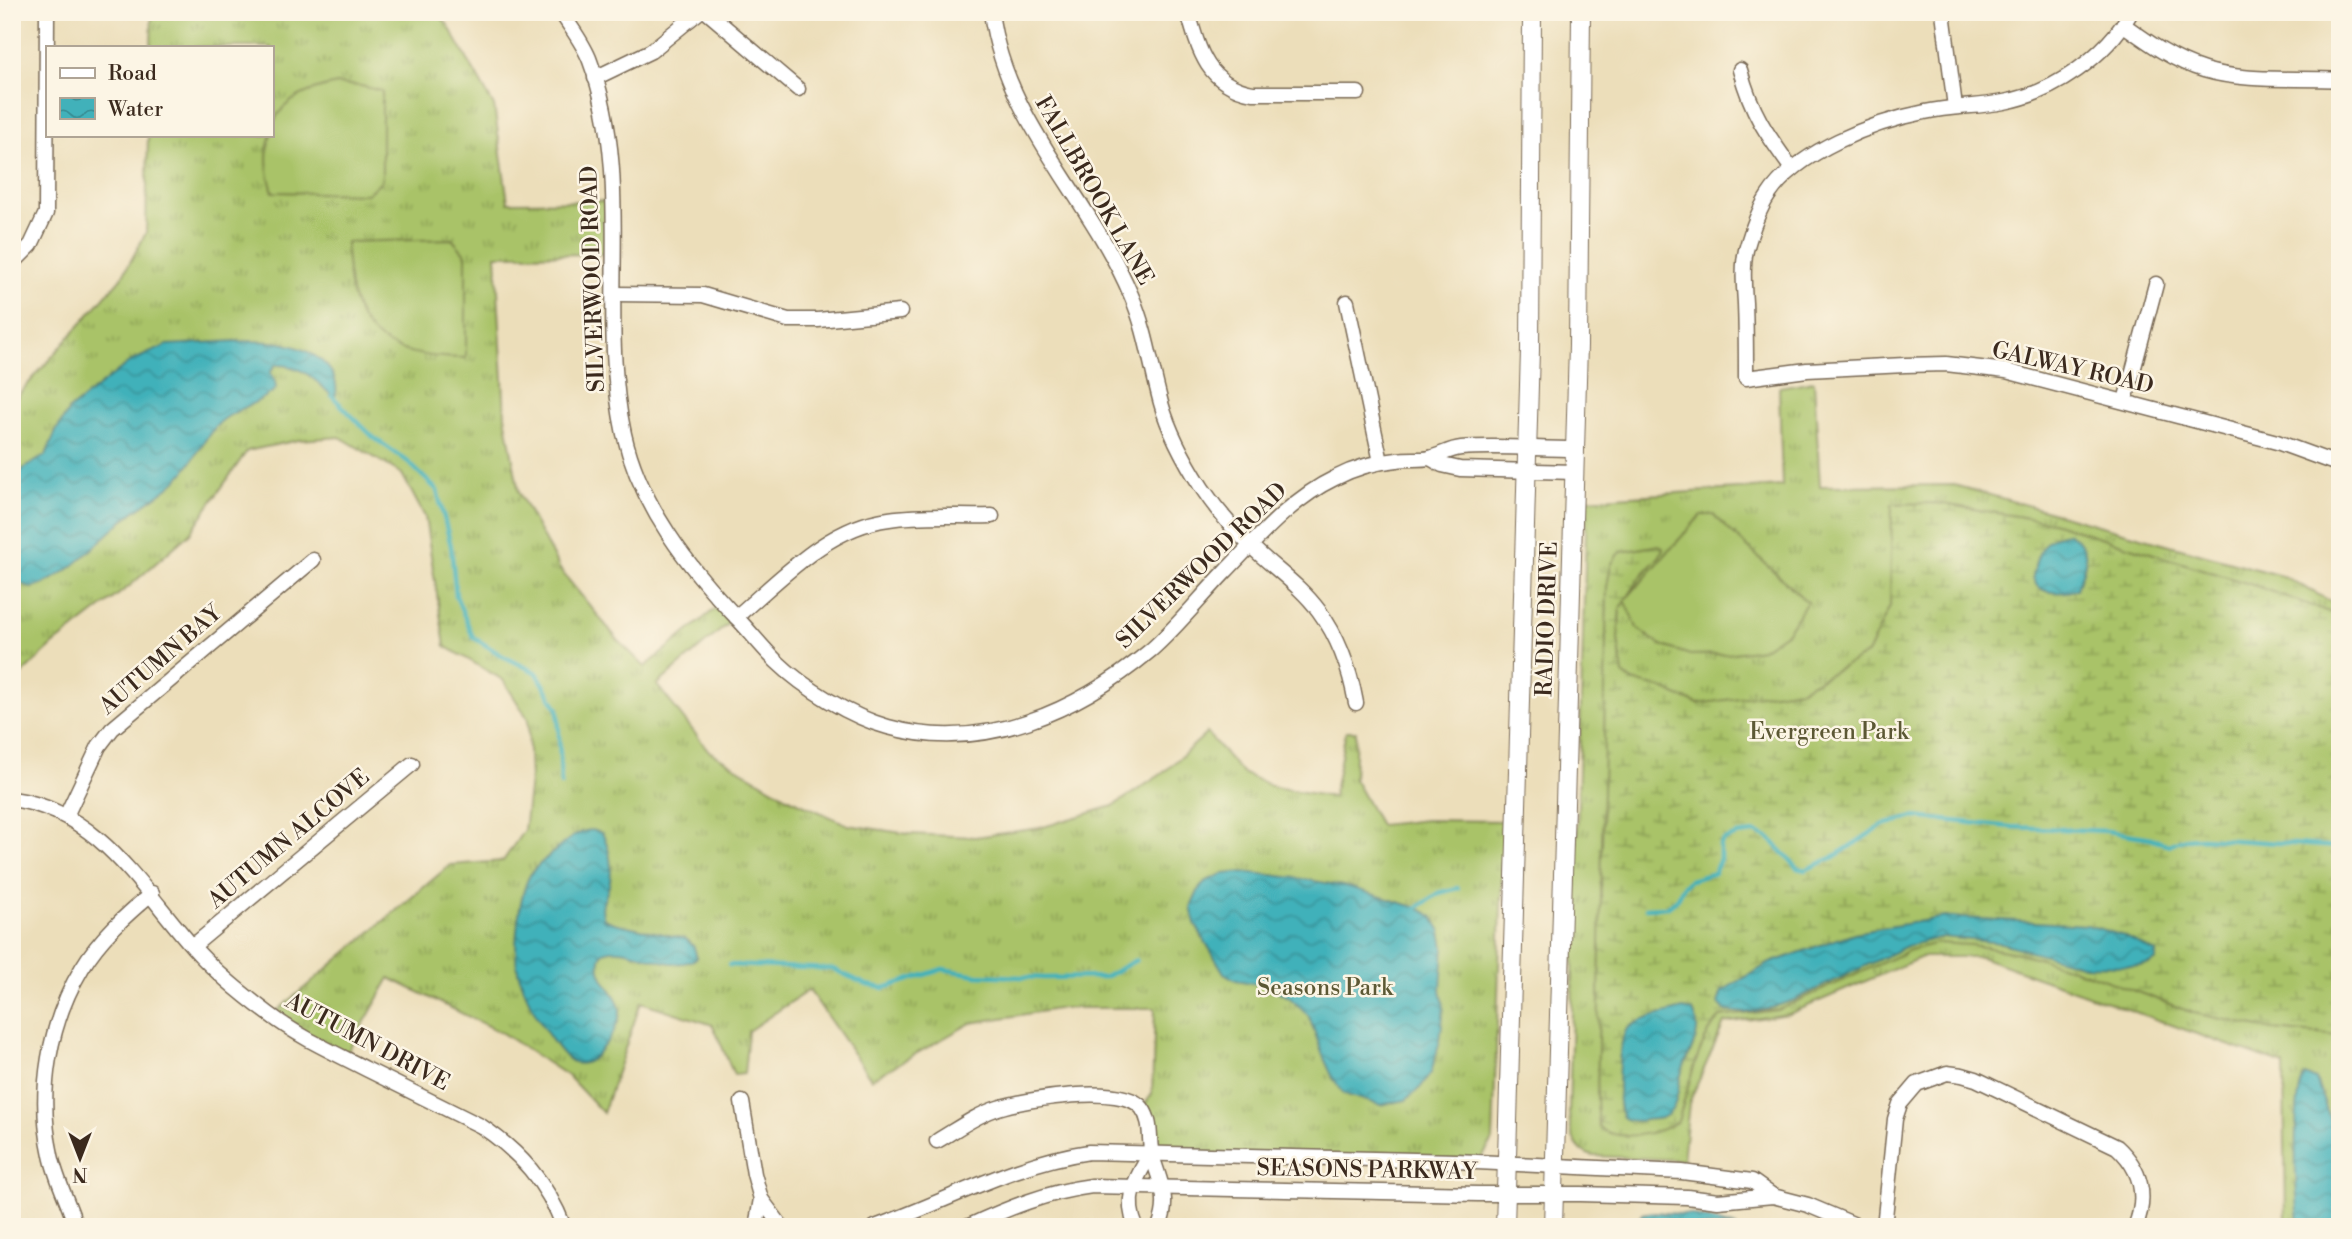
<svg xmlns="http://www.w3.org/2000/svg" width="2352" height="1239" font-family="'Libre Bodoni',serif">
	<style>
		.grass { fill: url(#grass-tufts); stroke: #727643; stroke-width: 2 }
		.wetland { fill: url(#wetland-marsh); stroke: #727643; stroke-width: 2 }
		.pitch { fill: #a9c368; stroke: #727643; stroke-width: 2 }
		.water { fill: url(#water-waves); stroke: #3e6e6c; stroke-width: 2 }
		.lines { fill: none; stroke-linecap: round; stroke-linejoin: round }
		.stream { stroke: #41b1ba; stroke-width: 4.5 }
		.minor-casing { stroke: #796955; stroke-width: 17 }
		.major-casing { stroke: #796955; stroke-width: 20 }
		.minor { stroke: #fff; stroke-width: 14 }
		.major { stroke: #fff; stroke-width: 18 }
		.labels { text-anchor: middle; stroke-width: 5; stroke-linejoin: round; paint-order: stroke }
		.street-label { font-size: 23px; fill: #3b2a1e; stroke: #fcf5e5 }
		.park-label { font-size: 23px; fill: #5c5834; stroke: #fcf5e5 }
	</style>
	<defs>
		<pattern id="grass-tufts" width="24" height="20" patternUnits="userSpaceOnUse" patternTransform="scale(1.75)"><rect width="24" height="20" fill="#a9c368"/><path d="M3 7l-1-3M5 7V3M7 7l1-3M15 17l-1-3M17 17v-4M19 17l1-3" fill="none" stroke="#8b9f55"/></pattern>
		<pattern id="wetland-marsh" width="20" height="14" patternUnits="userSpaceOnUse" patternTransform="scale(1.75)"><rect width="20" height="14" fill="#a9c368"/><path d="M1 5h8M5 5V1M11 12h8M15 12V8" fill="none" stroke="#8b9f55"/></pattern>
		<pattern id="water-waves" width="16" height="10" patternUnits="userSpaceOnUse" patternTransform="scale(1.75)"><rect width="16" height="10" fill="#41b1ba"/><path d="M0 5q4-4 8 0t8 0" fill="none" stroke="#389097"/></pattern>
	</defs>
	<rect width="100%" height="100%" fill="#fcf5e5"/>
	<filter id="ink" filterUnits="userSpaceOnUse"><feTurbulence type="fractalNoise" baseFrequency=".0143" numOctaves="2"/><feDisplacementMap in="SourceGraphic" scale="14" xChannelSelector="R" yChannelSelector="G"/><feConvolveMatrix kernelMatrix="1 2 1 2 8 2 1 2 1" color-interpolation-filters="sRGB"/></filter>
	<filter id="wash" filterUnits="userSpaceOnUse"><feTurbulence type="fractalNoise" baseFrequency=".00686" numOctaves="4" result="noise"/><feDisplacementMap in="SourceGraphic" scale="28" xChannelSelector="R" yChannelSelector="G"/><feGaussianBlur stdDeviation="1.57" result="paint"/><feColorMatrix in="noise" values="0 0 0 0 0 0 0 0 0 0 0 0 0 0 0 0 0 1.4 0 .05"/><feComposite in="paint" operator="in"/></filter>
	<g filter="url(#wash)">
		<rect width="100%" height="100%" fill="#ecdeba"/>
		<g class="grass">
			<path d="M 152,12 L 437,12 L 448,25 L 494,106 L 508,202 L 613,201 L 614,254 L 496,255 L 505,416 L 519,493 L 561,571 L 618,640 L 645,667 L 722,603 L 736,617 L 657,685 L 709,751 L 787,797 L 848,825 L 909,834 L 975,837 L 1040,828 L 1113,806 L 1163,773 L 1207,733 L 1242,773 L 1274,787 L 1333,797 L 1346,731 L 1356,731 L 1354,779 L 1380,825 L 1426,820 L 1504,821 L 1493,1139 L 1479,1162 L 1151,1153 L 1142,1108 L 1152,1094 L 1155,1008 L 1063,1008 L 971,1023 L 871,1079 L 809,990 L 748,1031 L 744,1074 L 734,1075 L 713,1025 L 641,1002 L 603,1113 L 569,1077 L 502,1033 L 390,978 L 344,1058 L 271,1016 L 450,865 L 503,861 L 524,830 L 530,781 L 528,719 L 503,680 L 445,646 L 425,517 L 402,474 L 340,437 L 299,440 L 247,451 L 190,533 L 132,584 L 53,645 L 12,683 L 12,398 L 15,399 L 122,277 L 146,233 L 148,135 L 271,135 L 271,47 L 151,47 Z"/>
			<path d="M 1814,381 L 1820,486 L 1954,485 L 2285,577 L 2340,606 L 2340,1227 L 2286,1227 L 2284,1065 L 1981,957 L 1922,957 L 1789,1014 L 1724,1023 L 1689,1103 L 1683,1160 L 1593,1156 C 1573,1151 1570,1131 1569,1113 L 1587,499 L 1782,486 L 1779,387 Z"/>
		</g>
		<path class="wetland" d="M 1937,503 L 2052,522 L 2262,588 L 2340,616 L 2340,1036 L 2273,1030 L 2194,1013 L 2086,973 L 2024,954 L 1971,945 L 1937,943 L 1910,950 L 1778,1010 L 1720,1017 C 1696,1044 1689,1088 1678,1121 C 1660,1134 1617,1143 1599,1127 L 1597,1101 L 1607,586 L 1611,565 L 1618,554 L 1622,552 L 1659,545 L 1663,548 L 1660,556 L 1642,575 L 1620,609 L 1618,639 L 1623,674 L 1632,681 L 1655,686 L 1698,704 L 1801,689 L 1867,654 L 1890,606 L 1892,504 Z"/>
		<g class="pitch">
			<path d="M 337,84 L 361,86 L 382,91 L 382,180 L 367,194 L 273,192 C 266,170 265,153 271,134 C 274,123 269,133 273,123 C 285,97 312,89 337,84 Z"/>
			<path d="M 452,239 L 466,255 L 466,358 C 377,357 348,332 346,242 Z"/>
			<path d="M 1701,515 L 1713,515 L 1807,602 L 1787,632 L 1762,649 L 1727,654 L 1690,655 L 1660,645 L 1637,628 L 1625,600 Z"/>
		</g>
		<g class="water">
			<path d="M 235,341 C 251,342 270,340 286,344 C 311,350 340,367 336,395 L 332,396 C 315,379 300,364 275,365 L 270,373 L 275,381 L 276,389 C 261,403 240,407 224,419 C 207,432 198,454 185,471 C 169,491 145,502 126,518 C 95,544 71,576 31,588 L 12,579 L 12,481 L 23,469 L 46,455 L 56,431 L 69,410 L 129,362 L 167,345 Z"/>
			<path d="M 2068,533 C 2095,548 2085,564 2077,589 C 2065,594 2036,596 2033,577 C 2033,574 2035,570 2035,566 C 2039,547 2048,535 2068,533 Z"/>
			<path d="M 591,830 L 602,833 C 611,849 614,874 607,892 C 603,903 600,907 604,919 L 614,923 L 686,939 L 694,947 L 697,958 C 668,977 628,939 602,953 C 591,979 619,990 620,1011 C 620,1019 615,1030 611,1036 C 608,1042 602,1047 598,1053 C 576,1079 560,1052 547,1033 C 535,1014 524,993 518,971 C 513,948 519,897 529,877 C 533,868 544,861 551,854 C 564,843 574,832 591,830 Z"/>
			<path d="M 1243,872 L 1297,878 L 1349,887 L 1418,908 L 1432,916 L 1441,931 L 1444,947 L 1441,989 L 1444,1007 L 1440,1041 L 1431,1073 L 1420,1088 L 1406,1100 L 1380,1105 L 1344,1094 L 1333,1078 L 1323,1056 L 1309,1016 L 1289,997 L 1268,986 L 1236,980 L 1224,973 L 1195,924 L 1191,907 L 1199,889 L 1206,881 L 1223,874 Z"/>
			<path d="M 1945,917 L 2087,925 L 2124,936 L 2156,952 L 2156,960 L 2149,964 L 2131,966 L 2081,965 L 2001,943 L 1942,937 L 1907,946 L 1794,1000 L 1768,1009 L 1745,1013 L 1725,1011 L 1718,1003 L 1722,991 L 1770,963 L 1854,933 Z"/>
			<path d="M 1683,1009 L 1692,1011 C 1705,1028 1691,1050 1684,1066 C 1677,1080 1680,1101 1670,1112 C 1664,1120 1654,1119 1645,1120 C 1639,1121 1630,1122 1624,1118 C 1614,1111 1618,1038 1627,1029 C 1640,1017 1666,1014 1683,1009 Z"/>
			<path d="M 2305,1075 L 2316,1080 L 2340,1148 L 2340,1227 L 2300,1227 L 2299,1223 C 2296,1196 2291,1095 2305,1075 Z"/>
			<path d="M 1654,1212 L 1692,1215 L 1737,1227 L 1631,1227 L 1642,1214 Z"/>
		</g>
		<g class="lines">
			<g class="stream">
				<path d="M 332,396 L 373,437 L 407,461 L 437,490 L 451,546 L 456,596 L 473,637 L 501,655 L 537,673 L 558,709 L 561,784"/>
				<path d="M 1646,908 L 1667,907 L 1676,900 L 1684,885 L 1690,880 L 1714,873 L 1720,859 L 1720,846 L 1724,840 L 1737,835 L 1756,833 L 1769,838 L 1798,868 L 1805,870 L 1832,858 L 1883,825 L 1914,817 L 2012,827 L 2107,831 L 2151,838 L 2168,845 L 2183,839 L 2202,838 L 2340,847"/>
				<path d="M 1415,909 L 1439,893 L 1458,888"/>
				<path d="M 729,965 L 833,969 L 867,985 L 884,988 L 943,969 L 977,975 L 1045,978 L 1105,977 L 1136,960"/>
			</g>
		</g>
	</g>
	<g filter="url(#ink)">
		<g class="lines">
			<defs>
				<g id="minor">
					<path d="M 561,12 C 571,28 584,44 590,61 C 635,181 597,312 624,434 C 640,505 688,567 738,619 C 751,633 763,648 776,661 C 804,688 851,717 888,727 C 984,754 1078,711 1151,650 C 1177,627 1200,598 1224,573 C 1257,539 1291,499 1335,478 C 1354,468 1376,462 1397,460 C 1408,458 1420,460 1430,458 C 1441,455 1450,449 1461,448 C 1499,445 1538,449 1575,449"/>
					<path d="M 707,12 L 798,89"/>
					<path d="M 991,12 C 1005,121 1090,197 1131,295 C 1146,329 1151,367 1161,403 C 1169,432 1186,463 1202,488 C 1216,509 1232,528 1250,545 C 1272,567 1300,585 1319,611 C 1339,638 1350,670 1356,703"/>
					<path d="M 1188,12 C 1199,52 1208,85 1253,93 L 1358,93"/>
					<path d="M 1943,12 L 1955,107"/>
					<path d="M 2131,12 C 2106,56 2054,93 2004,102 C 1978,107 1951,106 1925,112 C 1874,122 1797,151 1768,196 C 1758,211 1751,232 1746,250 C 1742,267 1744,286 1745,303 C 1746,328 1746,353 1746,378 L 1807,370 L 1905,365 L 1946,364 L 2006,371 L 2277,442 L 2340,465"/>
					<path d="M 2124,25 C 2149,43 2174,61 2204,70 C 2248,83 2295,77 2340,80"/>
					<path d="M 1740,70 C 1752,114 1766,133 1792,169"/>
					<path d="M 595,78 L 651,51 L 699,12"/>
					<path d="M 12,264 L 31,245 L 46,213 L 47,12"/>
					<path d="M 614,294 L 703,295 L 788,320 L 818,320 L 900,312"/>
					<path d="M 1347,302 L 1381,462"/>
					<path d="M 2125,401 L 2156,284"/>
					<path d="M 1430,458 L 1442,465 L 1460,469 L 1575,472"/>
					<path d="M 736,617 C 781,579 827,527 889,519 C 922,514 958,517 992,516"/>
					<path d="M 12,799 C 99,811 140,887 193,947 C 215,972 242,994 269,1014 C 299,1037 333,1052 366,1069 C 405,1088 443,1107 481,1126 C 520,1152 547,1183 564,1227"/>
					<path d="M 66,816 L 99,746 L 112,729 L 313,560"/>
					<path d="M 193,946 L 412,764"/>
					<path d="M 742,1102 L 754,1174 L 761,1199 L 782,1227"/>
					<path d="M 937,1141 C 956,1130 976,1115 998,1108 C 1026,1099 1123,1083 1142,1108 C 1153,1123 1148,1139 1152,1155 C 1159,1181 1171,1198 1159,1227"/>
					<path d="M 76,1227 C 69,1203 56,1180 51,1155 C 37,1092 49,1023 82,968 C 99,939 126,915 152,893"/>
					<path d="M 756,1227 L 761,1199"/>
					<path d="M 875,1227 C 946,1202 1013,1163 1089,1152 L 1456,1161 L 1682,1172 L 1752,1181 L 1773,1196"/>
					<path d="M 967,1227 C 1008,1208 1047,1192 1092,1186 L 1478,1194 L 1581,1194 L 1687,1197 L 1718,1201 L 1773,1196 L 1808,1205 L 1860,1227"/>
					<path d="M 1136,1227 C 1123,1196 1136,1179 1151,1153"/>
					<path d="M 1884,1227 L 1895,1119 L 1900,1104 L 1917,1084 L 1947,1073 L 1962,1075 L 1976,1079 L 2117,1147 C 2141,1169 2148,1196 2135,1227"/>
				</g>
				<g id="major">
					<path d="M 1505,1227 L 1530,350 L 1532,12"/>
					<path d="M 1553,1227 L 1578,345 L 1581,12"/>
				</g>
			</defs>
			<use href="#minor" class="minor-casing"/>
			<use href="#major" class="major-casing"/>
			<use href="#minor" class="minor"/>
			<use href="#major" class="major"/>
		</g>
	</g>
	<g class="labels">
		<g class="street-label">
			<text transform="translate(1095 190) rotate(60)" y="8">FALLBROOK LANE</text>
			<text transform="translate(592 279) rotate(-92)" y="8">SILVERWOOD ROAD</text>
			<text transform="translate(2073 367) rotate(13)" y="8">GALWAY ROAD</text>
			<text transform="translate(1201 565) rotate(-44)" y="8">SILVERWOOD ROAD</text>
			<text transform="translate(1546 619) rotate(-88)" y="8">RADIO DRIVE</text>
			<text transform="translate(160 659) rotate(-41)" y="8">AUTUMN BAY</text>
			<text transform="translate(288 838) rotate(-40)" y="8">AUTUMN ALCOVE</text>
			<text transform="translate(368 1041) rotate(28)" y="8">AUTUMN DRIVE</text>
			<text transform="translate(1367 1169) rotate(1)" y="8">SEASONS PARKWAY</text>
		</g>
		<g class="park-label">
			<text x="1829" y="739">Evergreen Park</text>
			<text x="1325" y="995">Seasons Park</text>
		</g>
	</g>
	<rect width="2352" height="1239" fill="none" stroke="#fcf5e5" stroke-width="42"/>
	<rect x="46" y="46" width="228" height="91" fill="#fcf5e5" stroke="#afa495" stroke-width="2"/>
	<rect x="60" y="68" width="35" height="10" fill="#ffffff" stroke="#afa495" stroke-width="2"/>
	<text x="108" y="80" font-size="21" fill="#3b2a1e">Road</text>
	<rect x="60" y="98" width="35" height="21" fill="url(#water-waves)" stroke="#afa495" stroke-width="2"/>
	<text x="108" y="116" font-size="21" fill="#3b2a1e">Water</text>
	<g transform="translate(80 1158) rotate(180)" stroke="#fcf5e5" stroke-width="5" paint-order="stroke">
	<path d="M0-5L12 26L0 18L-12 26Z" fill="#3b2a1e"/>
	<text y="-10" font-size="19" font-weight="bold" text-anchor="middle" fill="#3b2a1e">N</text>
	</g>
</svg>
